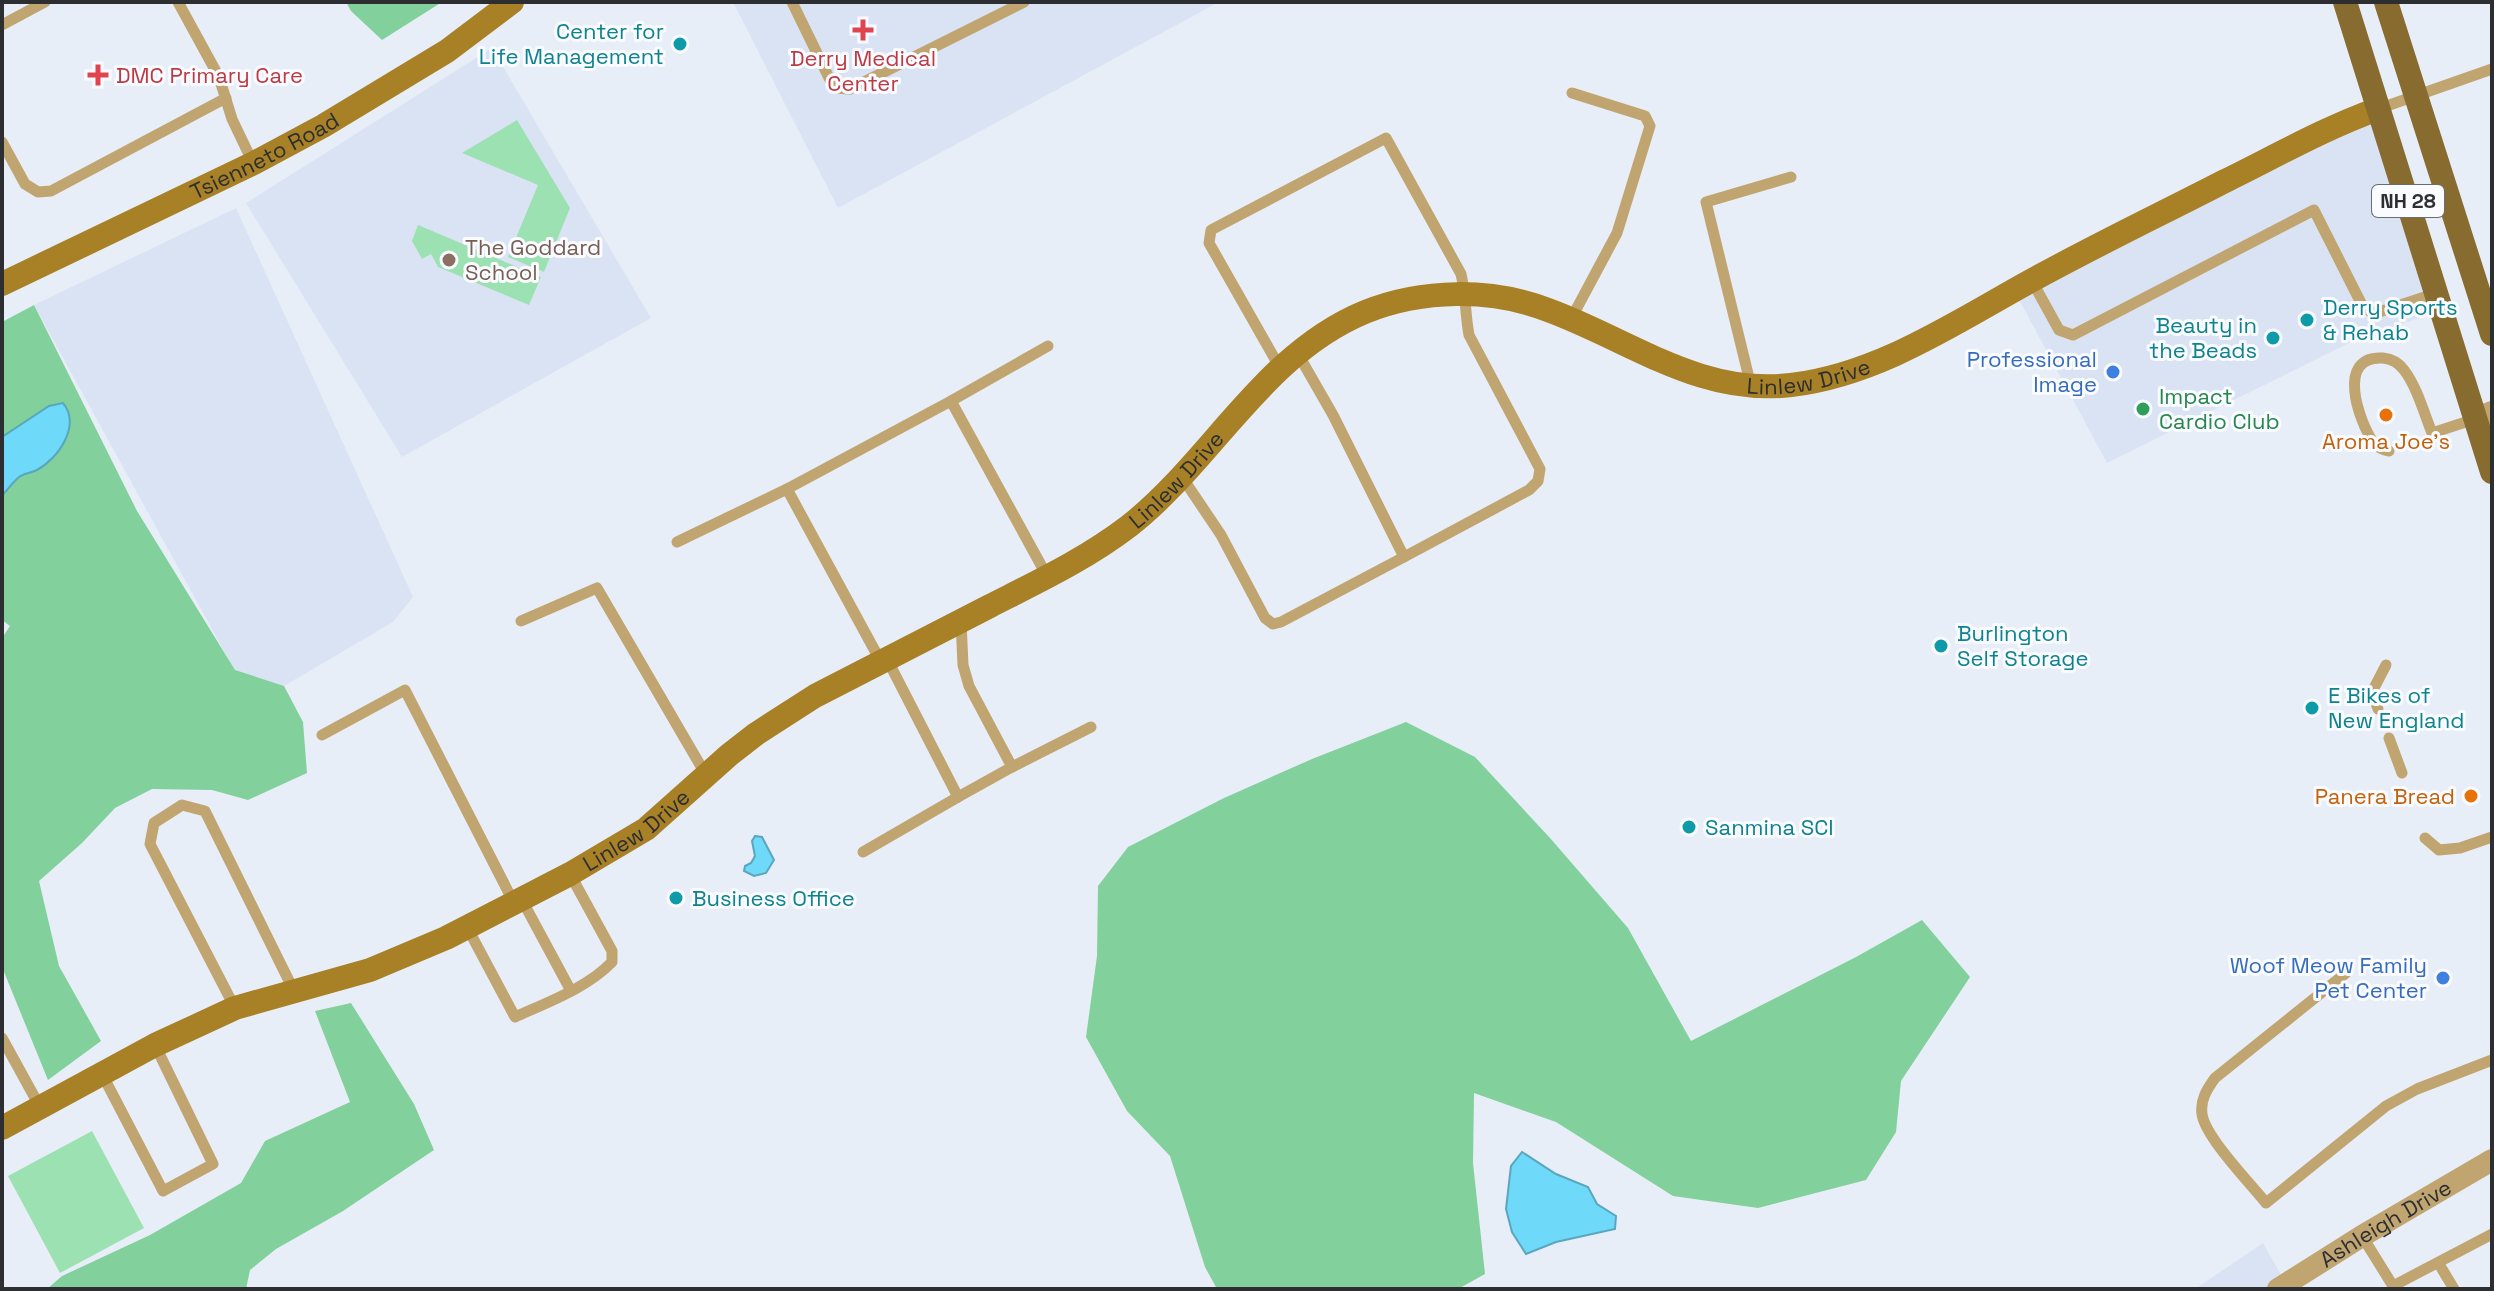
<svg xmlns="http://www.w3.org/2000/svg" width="2494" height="1291" font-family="'Space Grotesk',sans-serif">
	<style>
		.built { fill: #dae3f4 }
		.green { fill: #9ce1b1 }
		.forest { fill: #82d09b }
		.water { fill: #6ed9f9; stroke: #5aa6bd; stroke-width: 2 }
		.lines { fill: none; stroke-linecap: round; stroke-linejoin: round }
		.lane { stroke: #c0a571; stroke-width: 11 }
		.street { stroke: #c0a571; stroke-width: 22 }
		.secondary { stroke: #a88026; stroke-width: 24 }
		.primary { stroke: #886b2f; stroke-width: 24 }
		.health-dot { fill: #e0444e; stroke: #f9fbff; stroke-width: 3 }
		.culture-dot { fill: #0f9aa8; stroke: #f9fbff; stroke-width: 3 }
		.education-dot { fill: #8d6e63; stroke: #f9fbff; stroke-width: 3 }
		.shop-dot { fill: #3f7fe0; stroke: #f9fbff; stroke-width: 3 }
		.leisure-dot { fill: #2e9e5b; stroke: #f9fbff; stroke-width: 3 }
		.food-dot { fill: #e8710a; stroke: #f9fbff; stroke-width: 3 }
		.labels { text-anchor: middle; stroke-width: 6; stroke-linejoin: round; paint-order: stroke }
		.shield { fill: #f9fbff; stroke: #6a6c70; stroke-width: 2 }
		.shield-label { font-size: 20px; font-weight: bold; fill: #2c2e32 }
		.culture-label { font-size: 22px; fill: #0d838f; stroke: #f9fbff; text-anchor: start }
		.health-label { font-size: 22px; fill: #be3a42; stroke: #f9fbff }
		.street-label { font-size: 22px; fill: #2c2e32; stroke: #f9fbff }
		.education-label { font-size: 22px; fill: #785e54; stroke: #f9fbff; text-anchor: start }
		.shop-label { font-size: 22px; fill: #366cbe; stroke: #f9fbff; text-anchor: end }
		.leisure-label { font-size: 22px; fill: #27864d; stroke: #f9fbff; text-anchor: start }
		.food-label { font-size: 22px; fill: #c56008; stroke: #f9fbff }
	</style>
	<rect width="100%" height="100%" fill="#e8eef8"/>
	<g class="built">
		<path d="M 733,2 L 1219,2 L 838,208 Z"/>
		<path d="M 492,48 L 651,318 L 402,457 L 246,203 Z"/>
		<path d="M 2378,109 L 2442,310 L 2355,340 L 2107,463 L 2016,294 Z"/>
		<path d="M 236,208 L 413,597 L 393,622 L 284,686 L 235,671 L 34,305 Z"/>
		<path d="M 2263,1243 L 2289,1289 L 2195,1289 Z"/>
	</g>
	<g class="green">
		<path d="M 517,120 L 570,208 L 544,272 L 508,257 L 538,185 L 462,153 Z"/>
		<path d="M 418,225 L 541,277 L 529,305 L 438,267 L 431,254 L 422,259 L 412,241 Z"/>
		<path d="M 92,1131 L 144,1228 L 60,1273 L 8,1176 Z"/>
	</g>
	<g class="forest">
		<path d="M 346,2 L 442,2 L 382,40 L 351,11 Z"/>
		<path d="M 34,305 L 137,511 L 235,670 L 284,686 L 303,722 L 307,773 L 248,800 L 212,790 L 152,789 L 115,808 L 82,843 L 39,881 L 59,966 L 101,1041 L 48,1080 L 2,967 L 2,638 L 10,626 L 2,620 L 2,322 Z"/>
		<path d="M 1406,722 L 1475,757 L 1550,838 L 1628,928 L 1691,1041 L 1856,957 L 1922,920 L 1970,977 L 1901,1081 L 1896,1132 L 1866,1180 L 1758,1208 L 1673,1196 L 1556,1122 L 1474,1093 L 1473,1163 L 1485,1274 L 1458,1289 L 1217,1289 L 1205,1267 L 1170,1156 L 1127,1111 L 1086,1037 L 1097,956 L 1098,886 L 1128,847 L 1224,798 L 1312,759 Z"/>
		<path d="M 351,1003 L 414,1104 L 434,1150 L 343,1211 L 276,1249 L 250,1270 L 246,1289 L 47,1289 L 62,1276 L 150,1235 L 241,1183 L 265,1141 L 350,1102 L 315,1011 Z"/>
	</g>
	<g class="water">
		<path d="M 63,403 C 81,425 59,458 37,470 C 31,473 24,473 19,477 C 13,482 7,490 2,496 L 2,437 L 49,406 Z"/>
		<path d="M 755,836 L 762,837 L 774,860 L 766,873 L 754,876 L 744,871 L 745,866 L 751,863 L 755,856 L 752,841 Z"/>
		<path d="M 1522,1152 L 1556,1174 L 1588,1187 L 1597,1204 L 1616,1216 L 1615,1229 L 1556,1242 L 1526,1254 L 1512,1232 L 1506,1209 L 1511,1166 Z"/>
	</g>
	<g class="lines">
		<g class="lane">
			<path d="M 178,2 L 219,77 L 232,119 L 253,163"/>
			<path d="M 792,2 L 834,88 L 850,89 L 1024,2"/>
			<path d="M 2,25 L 45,2"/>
			<path d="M 2378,109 L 2492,69"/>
			<path d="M 2,142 L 25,184 L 38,192 L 51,191 L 226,98"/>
			<path d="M 2032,281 L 2059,330 L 2073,335 L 2314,210 L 2363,307 L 2371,312 L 2379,312 L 2437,293"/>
			<path d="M 1571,319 L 1617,233 L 1650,126 L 1645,116 L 1572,93"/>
			<path d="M 1280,368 L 1209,243 L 1211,230 L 1386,138 L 1461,274 C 1466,295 1465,314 1469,335 L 1540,469 L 1538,481 L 1529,490 L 1404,557 L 1333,415 L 1298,354"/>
			<path d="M 1751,386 L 1706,202 L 1791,177"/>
			<path d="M 951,401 L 1048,346"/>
			<path d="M 2389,451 C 2383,450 2377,448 2373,442 C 2359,421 2335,355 2383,358 C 2392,359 2399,363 2404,370 C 2417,387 2424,413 2432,433 L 2475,419"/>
			<path d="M 1182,477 L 1221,535 L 1265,618 L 1273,624 L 1281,622 L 1404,557"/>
			<path d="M 677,542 L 787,489"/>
			<path d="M 521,621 L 597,588 L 706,775"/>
			<path d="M 887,659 L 958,797 L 1012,767 L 969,686 L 963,665 L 961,621"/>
			<path d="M 881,662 L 787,489 L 951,401 L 1047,576"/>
			<path d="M 2378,709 L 2372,692 L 2386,665"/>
			<path d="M 322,735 L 405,690 L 514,903"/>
			<path d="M 2389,738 L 2402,773"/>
			<path d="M 1012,767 L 1091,727"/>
			<path d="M 2425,838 L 2439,850 L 2460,848 L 2492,837"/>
			<path d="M 863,852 L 958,797"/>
			<path d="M 522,900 L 571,991"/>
			<path d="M 467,927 L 515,1017 C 548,1002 587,988 612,962 L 612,951 L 570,874"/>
			<path d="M 2346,973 L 2215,1078 C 2207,1089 2200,1100 2202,1114 C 2205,1137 2250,1183 2266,1203 L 2386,1106 L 2417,1089 L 2492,1060"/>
			<path d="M 235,1008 L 150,844 L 154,823 L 182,805 L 205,811 L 294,991"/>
			<path d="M 2,1038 L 40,1107"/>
			<path d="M 102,1074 L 163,1191 L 213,1164 L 155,1045"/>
			<path d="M 2362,1236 L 2393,1286 L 2492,1234"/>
			<path d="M 2439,1264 L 2454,1289"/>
		</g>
		<g class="street">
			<path d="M 2475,419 L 2492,412"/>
			<path id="s1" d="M 2278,1289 L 2362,1236 L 2492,1160"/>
		</g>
		<g class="secondary">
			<path id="s2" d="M 2,284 L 254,163 L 323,126 L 447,51 L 512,2"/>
			<path id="s3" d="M 2,1128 L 155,1045 L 235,1008 L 370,970 L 446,938 L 570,874 L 646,829 L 729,755 L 756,734 L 815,696 C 873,666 932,636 990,606 C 1037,582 1086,559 1129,526 C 1212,461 1263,354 1365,312 C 1422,289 1491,288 1548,310 C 1630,340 1700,396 1791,385 C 1877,375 1953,324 2027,283 C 2092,247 2159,215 2225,181 C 2276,156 2325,128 2378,109"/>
		</g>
		<g class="primary">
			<path d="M 2345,2 L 2492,472"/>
			<path d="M 2386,2 L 2492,334"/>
		</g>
	</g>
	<g class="health-dot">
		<path d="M859 18h8v8h8v8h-8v8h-8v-8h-8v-8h8z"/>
		<path d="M94 63h8v8h8v8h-8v8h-8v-8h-8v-8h8z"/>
	</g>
	<g class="culture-dot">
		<circle cx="680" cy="44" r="8"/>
		<circle cx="2307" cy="320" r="8"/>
		<circle cx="2273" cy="338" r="8"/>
		<circle cx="1941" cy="646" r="8"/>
		<circle cx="2312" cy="708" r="8"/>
		<circle cx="1689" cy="827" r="8"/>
		<circle cx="676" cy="898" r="8"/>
	</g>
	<circle class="education-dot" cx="449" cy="260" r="8"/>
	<g class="shop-dot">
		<circle cx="2113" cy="372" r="8"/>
		<circle cx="2443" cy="978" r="8"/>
	</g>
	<circle class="leisure-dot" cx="2143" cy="409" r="8"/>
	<g class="food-dot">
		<circle cx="2386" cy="415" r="8"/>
		<circle cx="2471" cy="796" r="8"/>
	</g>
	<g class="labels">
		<rect class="shield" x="2372" y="185" width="72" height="32" rx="6"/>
		<g class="shield-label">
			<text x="2408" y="208">NH 28</text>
		</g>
		<g class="culture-label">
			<text x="664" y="39" text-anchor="end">Center for<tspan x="664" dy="25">Life Management</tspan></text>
			<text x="2323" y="315">Derry Sports<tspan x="2323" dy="25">&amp; Rehab</tspan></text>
			<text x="2257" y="333" text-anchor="end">Beauty in<tspan x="2257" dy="25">the Beads</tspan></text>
			<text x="1957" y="641">Burlington<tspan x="1957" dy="25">Self Storage</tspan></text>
			<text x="2328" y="703">E Bikes of<tspan x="2328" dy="25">New England</tspan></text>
			<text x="1705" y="835">Sanmina SCI</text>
			<text x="692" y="906">Business Office</text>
		</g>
		<g class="health-label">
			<text x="863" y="66">Derry Medical<tspan x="863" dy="25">Center</tspan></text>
			<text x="116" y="83" text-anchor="start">DMC Primary Care</text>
		</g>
		<g class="street-label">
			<text dy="8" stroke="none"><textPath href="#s2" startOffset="292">Tsienneto Road</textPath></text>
			<text dy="8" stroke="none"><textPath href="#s3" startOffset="2070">Linlew Drive</textPath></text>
			<text dy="8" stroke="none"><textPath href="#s3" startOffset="1352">Linlew Drive</textPath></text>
			<text dy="8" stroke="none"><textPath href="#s3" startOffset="704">Linlew Drive</textPath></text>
			<text dy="8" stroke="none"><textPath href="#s1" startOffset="126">Ashleigh Drive</textPath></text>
		</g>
		<g class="education-label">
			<text x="465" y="255">The Goddard<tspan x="465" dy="25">School</tspan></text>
		</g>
		<g class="shop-label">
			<text x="2097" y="367">Professional<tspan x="2097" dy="25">Image</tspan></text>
			<text x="2427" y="973">Woof Meow Family<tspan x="2427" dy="25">Pet Center</tspan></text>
		</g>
		<g class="leisure-label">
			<text x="2159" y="404">Impact<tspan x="2159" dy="25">Cardio Club</tspan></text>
		</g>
		<g class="food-label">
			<text x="2386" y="449">Aroma Joe's</text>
			<text x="2455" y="804" text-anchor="end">Panera Bread</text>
		</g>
	</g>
	<rect width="2494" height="1291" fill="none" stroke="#2c2e32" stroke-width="8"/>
</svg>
